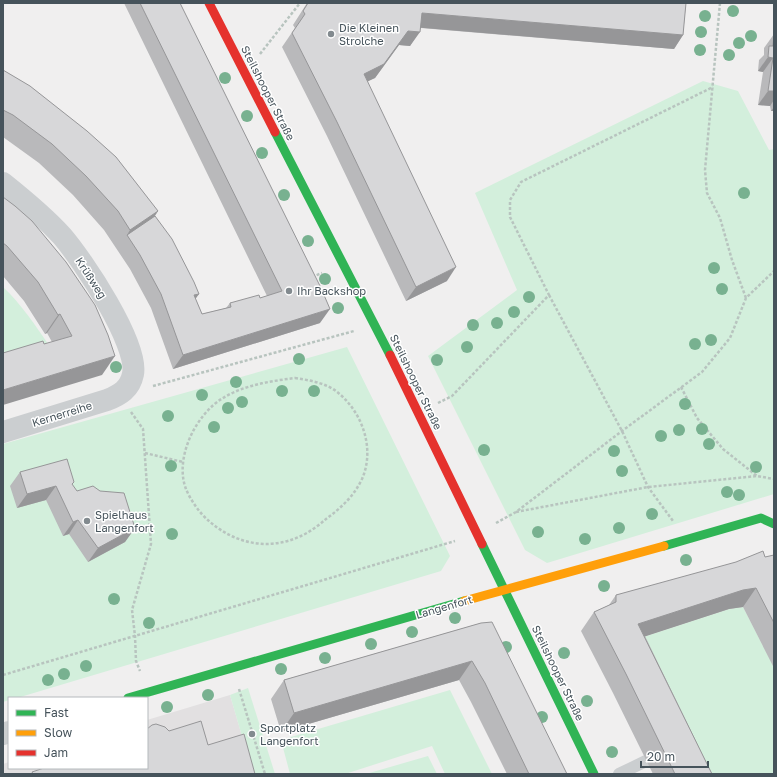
<svg xmlns="http://www.w3.org/2000/svg" width="777" height="777" font-family="'Golos Text',sans-serif">
	<style>
		.education { fill: #e2e0e1 }
		.green { fill: #d3efdc }
		.lines { fill: none; stroke-linecap: round; stroke-linejoin: round }
		.path { stroke: #b8c4bf; stroke-width: 2.5; stroke-dasharray: 3 2; stroke-linecap: butt }
		.lane { stroke: #cbced0; stroke-width: 12 }
		.street { stroke: #cbced0; stroke-width: 22 }
		.fast { stroke: #30b455; stroke-width: 9 }
		.slow { stroke: #ff9f0a; stroke-width: 9 }
		.jam { stroke: #e5322d; stroke-width: 9 }
		.tree { fill: #78b190 }
		.wall { fill: #b9b9bb }
		.shaded-wall { fill: #969698 }
		.building { fill: #d7d7d9; stroke: #969698 }
		.poi-dot { fill: #828a8f; stroke: #fff; stroke-width: 1.5 }
		.labels { text-anchor: middle; stroke-width: 3; stroke-linejoin: round; paint-order: stroke }
		.poi-label { font-size: 11px; fill: #46535b; stroke: #fff; text-anchor: start }
		.street-label { font-size: 11px; fill: #46535b; stroke: #fff }
	</style>
	<rect width="100%" height="100%" fill="#f0efef"/>
	<path class="education" d="M 230,695 L 253,774 L 3,774 L 3,764 L 9,762 L 9,768 L 147,768 L 147,720 Z"/>
	<g class="green">
		<path d="M 703,81 L 738,91 L 769,150 L 774,149 L 774,494 L 547,563 L 525,550 L 428,356 L 517,290 L 475,193 Z"/>
		<path d="M 3,287 C 21,304 36,326 50,347 L 3,360 Z"/>
		<path d="M 347,347 L 450,556 L 441,571 L 17,698 L 9,698 L 9,700 L 3,702 L 3,444 Z"/>
		<path d="M 743,607 L 774,667 L 774,774 L 690,774 L 625,643 L 729,609 Z"/>
		<path d="M 248,688 L 275,774 L 253,774 L 230,695 Z"/>
		<path d="M 450,690 L 492,774 L 445,774 L 432,746 L 345,774 L 290,774 L 281,740 Z"/>
		<path d="M 428,756 L 437,774 L 366,774 Z"/>
	</g>
	<g class="lines">
		<g class="path">
			<path d="M 720,3 L 705,170 L 707,193 L 720,218 L 732,260 L 746,298"/>
			<path d="M 260,54 L 300,3"/>
			<path d="M 312,277 L 322,273"/>
			<path d="M 549,295 L 622,431 L 648,487 L 673,521"/>
			<path d="M 295,378 C 308,380 321,382 333,389 C 361,408 376,447 362,479 C 354,496 341,508 326,519 C 319,525 310,532 301,536 C 269,551 235,544 209,521 C 200,514 190,499 186,489 C 174,458 196,414 223,398 C 244,385 271,381 295,378 Z"/>
			<path d="M 153,386 L 354,331"/>
			<path d="M 681,387 L 697,418 L 723,449 L 757,476"/>
			<path d="M 438,403 L 452,396 L 549,295 L 510,217 L 510,200 L 521,182 L 713,87"/>
			<path d="M 131,412 L 143,429 L 151,544 L 132,610 L 135,636 L 136,661 L 140,671"/>
			<path d="M 145,453 L 183,462"/>
			<path d="M 516,512 L 648,487 L 757,476 L 774,479"/>
			<path d="M 496,523 L 516,512 L 622,431 L 702,372 L 730,338 L 746,298 L 774,271"/>
			<path d="M 3,675 L 455,541"/>
			<path d="M 239,689 L 265,774"/>
		</g>
		<path class="lane" d="M 619,774 L 646,761"/>
		<g class="street">
			<path d="M 3,183 C 23,199 44,216 62,236 C 82,259 139,344 133,374 C 130,389 120,395 107,400 L 3,432"/>
			<path d="M 3,734 L 9,732"/>
		</g>
		<g class="fast">
			<path d="M 275,132 L 390,355"/>
			<path d="M 482,544 L 594,774"/>
			<path d="M 664,546 L 761,518 L 774,524"/>
			<path d="M 128,698 L 464,601"/>
		</g>
		<path class="slow" d="M 464,601 L 664,546"/>
		<g class="jam">
			<path d="M 209,3 L 275,132"/>
			<path d="M 390,355 L 482,544"/>
		</g>
	</g>
	<g class="tree">
		<circle cx="733" cy="11" r="6"/>
		<circle cx="705" cy="16" r="6"/>
		<circle cx="701" cy="32" r="6"/>
		<circle cx="751" cy="36" r="6"/>
		<circle cx="739" cy="43" r="6"/>
		<circle cx="700" cy="50" r="6"/>
		<circle cx="729" cy="55" r="6"/>
		<circle cx="225" cy="78" r="6"/>
		<circle cx="247" cy="116" r="6"/>
		<circle cx="262" cy="153" r="6"/>
		<circle cx="744" cy="193" r="6"/>
		<circle cx="284" cy="195" r="6"/>
		<circle cx="308" cy="241" r="6"/>
		<circle cx="714" cy="268" r="6"/>
		<circle cx="325" cy="279" r="6"/>
		<circle cx="722" cy="289" r="6"/>
		<circle cx="529" cy="297" r="6"/>
		<circle cx="338" cy="308" r="6"/>
		<circle cx="514" cy="312" r="6"/>
		<circle cx="497" cy="323" r="6"/>
		<circle cx="473" cy="325" r="6"/>
		<circle cx="711" cy="340" r="6"/>
		<circle cx="695" cy="344" r="6"/>
		<circle cx="467" cy="347" r="6"/>
		<circle cx="299" cy="359" r="6"/>
		<circle cx="437" cy="360" r="6"/>
		<circle cx="116" cy="367" r="6"/>
		<circle cx="236" cy="382" r="6"/>
		<circle cx="282" cy="391" r="6"/>
		<circle cx="314" cy="391" r="6"/>
		<circle cx="202" cy="395" r="6"/>
		<circle cx="242" cy="402" r="6"/>
		<circle cx="685" cy="404" r="6"/>
		<circle cx="228" cy="408" r="6"/>
		<circle cx="168" cy="416" r="6"/>
		<circle cx="214" cy="427" r="6"/>
		<circle cx="702" cy="429" r="6"/>
		<circle cx="679" cy="430" r="6"/>
		<circle cx="661" cy="436" r="6"/>
		<circle cx="709" cy="444" r="6"/>
		<circle cx="484" cy="450" r="6"/>
		<circle cx="614" cy="451" r="6"/>
		<circle cx="171" cy="466" r="6"/>
		<circle cx="756" cy="467" r="6"/>
		<circle cx="622" cy="471" r="6"/>
		<circle cx="727" cy="492" r="6"/>
		<circle cx="739" cy="495" r="6"/>
		<circle cx="652" cy="514" r="6"/>
		<circle cx="619" cy="528" r="6"/>
		<circle cx="538" cy="532" r="6"/>
		<circle cx="172" cy="534" r="6"/>
		<circle cx="585" cy="539" r="6"/>
		<circle cx="686" cy="560" r="6"/>
		<circle cx="604" cy="586" r="6"/>
		<circle cx="114" cy="599" r="6"/>
		<circle cx="455" cy="618" r="6"/>
		<circle cx="149" cy="623" r="6"/>
		<circle cx="412" cy="632" r="6"/>
		<circle cx="371" cy="644" r="6"/>
		<circle cx="506" cy="647" r="6"/>
		<circle cx="564" cy="653" r="6"/>
		<circle cx="325" cy="658" r="6"/>
		<circle cx="86" cy="666" r="6"/>
		<circle cx="281" cy="669" r="6"/>
		<circle cx="64" cy="674" r="6"/>
		<circle cx="48" cy="680" r="6"/>
		<circle cx="208" cy="695" r="6"/>
		<circle cx="587" cy="701" r="6"/>
		<circle cx="167" cy="707" r="6"/>
		<circle cx="542" cy="717" r="6"/>
		<circle cx="612" cy="752" r="6"/>
	</g>
	<g class="wall">
		<path d="M 124,3 L 180,3 L 320,323 L 173,369 L 151,308 L 130,269 L 104,230 L 73,195 L 39,163 L 3,137 L 3,70 L 158,211 L 155,216 L 199,294 L 195,298 L 202,314 L 226,308 L 230,303 L 260,298 L 267,296 Z"/>
		<path d="M 307,3 L 686,3 L 683,35 L 674,49 L 421,28 L 410,46 L 399,45 L 375,78 L 367,81 L 447,281 L 406,301 L 327,136 L 282,47 L 295,28 L 293,25 Z"/>
		<path d="M 774,34 L 774,111 L 771,111 L 770,106 L 758,105 L 763,72 L 758,71 L 759,60 L 764,55 L 764,48 Z"/>
		<path d="M 3,197 L 102,375 L 44,344 L 52,342 L 47,333 L 45,334 L 24,301 L 3,276 Z"/>
		<path d="M 20,472 L 72,485 L 77,491 L 135,528 L 125,542 L 88,562 L 69,534 L 63,536 L 46,500 L 17,508 L 10,486 Z"/>
		<path d="M 774,555 L 774,668 L 743,607 L 729,609 L 645,636 L 712,774 L 653,774 L 613,693 L 581,631 L 594,612 L 609,605 L 616,595 Z"/>
		<path d="M 481,623 L 567,774 L 507,774 L 471,702 L 459,680 L 281,732 L 271,699 L 284,680 Z"/>
	</g>
	<g class="shaded-wall">
		<path d="M 422,13 L 683,35 L 674,49 L 412,27 Z"/>
		<path d="M 408,31 L 420,32 L 410,46 L 399,45 L 375,78 L 354,88 L 364,74 Z"/>
		<path d="M 768,57 L 773,58 L 763,72 L 758,71 Z"/>
		<path d="M 768,91 L 774,91 L 774,100 L 770,106 L 758,105 Z"/>
		<path d="M 774,107 L 774,111 L 771,111 Z"/>
		<path d="M 158,211 L 145,230 L 127,235 L 130,230 Z"/>
		<path d="M 456,267 L 447,281 L 406,301 L 416,287 Z"/>
		<path d="M 199,294 L 189,308 L 194,295 Z"/>
		<path d="M 330,309 L 320,323 L 173,369 L 183,355 Z"/>
		<path d="M 60,314 L 47,333 L 45,334 L 58,315 Z"/>
		<path d="M 115,356 L 102,375 L 3,405 L 3,390 Z"/>
		<path d="M 56,486 L 46,500 L 17,508 L 27,494 Z"/>
		<path d="M 78,520 L 69,534 L 63,536 L 73,522 Z"/>
		<path d="M 135,528 L 125,542 L 88,562 L 98,548 Z"/>
		<path d="M 756,588 L 743,607 L 729,609 L 625,643 L 638,624 L 743,590 Z"/>
		<path d="M 472,661 L 459,680 L 281,732 L 294,713 Z"/>
	</g>
	<g class="building">
		<path d="M 140,3 L 180,3 L 321,288 L 330,309 L 183,355 L 161,294 L 140,255 L 127,235 L 155,216 L 172,239 L 194,282 L 199,294 L 194,295 L 202,314 L 231,307 L 230,303 L 259,295 L 260,298 L 282,291 Z"/>
		<path d="M 308,3 L 686,3 L 683,35 L 422,13 L 420,32 L 408,31 L 384,64 L 364,74 L 456,267 L 416,287 L 337,122 L 292,33 L 305,14 L 303,11 Z"/>
		<path d="M 774,34 L 774,91 L 768,91 L 773,58 L 768,57 L 769,46 L 773,46 Z"/>
		<path d="M 3,70 L 30,86 L 87,131 L 116,157 L 158,211 L 130,230 L 118,211 L 86,176 L 52,144 L 13,115 L 3,110 Z"/>
		<path d="M 3,197 L 15,206 L 32,221 L 66,262 L 95,305 L 108,335 L 115,356 L 3,390 L 3,353 L 43,341 L 44,344 L 72,336 L 60,314 L 58,315 L 38,282 L 7,246 L 3,243 Z"/>
		<path d="M 67,459 L 74,482 L 72,484 L 77,491 L 93,486 L 100,491 L 124,493 L 135,528 L 98,548 L 78,520 L 73,522 L 56,486 L 27,494 L 20,472 Z"/>
		<path d="M 763,551 L 765,557 L 774,555 L 774,623 L 756,588 L 743,590 L 638,624 L 712,774 L 675,774 L 626,674 L 594,612 L 616,602 L 616,595 L 736,562 Z"/>
		<path d="M 492,622 L 567,774 L 529,774 L 485,683 L 472,661 L 294,713 L 284,680 L 481,623 Z"/>
		<path d="M 201,721 L 208,745 L 244,734 L 255,774 L 33,774 L 32,772 L 44,768 L 147,768 L 147,729 L 152,725 L 156,724 L 165,727 L 169,731 Z"/>
	</g>
	<g class="poi-dot">
		<circle cx="331" cy="34" r="4"/>
		<circle cx="289" cy="291" r="4"/>
		<circle cx="87" cy="521" r="4"/>
		<circle cx="252" cy="734" r="4"/>
	</g>
	<g class="labels">
		<g class="poi-label">
			<text x="339" y="32">Die Kleinen<tspan x="339" dy="13">Strolche</tspan></text>
			<text x="297" y="295">Ihr Backshop</text>
			<text x="95" y="519">Spielhaus<tspan x="95" dy="13">Langenfort</tspan></text>
			<text x="260" y="732">Sportplatz<tspan x="260" dy="13">Langenfort</tspan></text>
		</g>
		<g class="street-label">
			<text transform="translate(268 93) rotate(63)" y="4">Steilshooper Straße</text>
			<text transform="translate(91 278) rotate(57)" y="4">Krüßweg</text>
			<text transform="translate(416 382) rotate(64)" y="4">Steilshooper Straße</text>
			<text transform="translate(62 414) rotate(-17)" y="4">Kernerreihe</text>
			<text transform="translate(444 607) rotate(-16)" y="4">Langenfort</text>
			<text transform="translate(558 673) rotate(64)" y="4">Steilshooper Straße</text>
		</g>
	</g>
	<rect width="777" height="777" fill="none" stroke="#46535b" stroke-width="8"/>
	<rect x="8" y="697" width="140" height="72" fill="#ffffff" stroke="#b5babd"/>
	<rect x="16" y="710" width="20" height="6" fill="#30b455" stroke="#b5babd"/>
	<text x="44" y="717" font-size="12" fill="#46535b">Fast</text>
	<rect x="16" y="730" width="20" height="6" fill="#ff9f0a" stroke="#b5babd"/>
	<text x="44" y="737" font-size="12" fill="#46535b">Slow</text>
	<rect x="16" y="750" width="20" height="6" fill="#e5322d" stroke="#b5babd"/>
	<text x="44" y="757" font-size="12" fill="#46535b">Jam</text>
	<path d="M641 761v6h67v-6" fill="none" stroke="#46535b" stroke-width="2"/>
	<text x="647" y="761" font-size="12" fill="#46535b" stroke="#ffffff" stroke-width="3" paint-order="stroke">20 m</text>
</svg>
